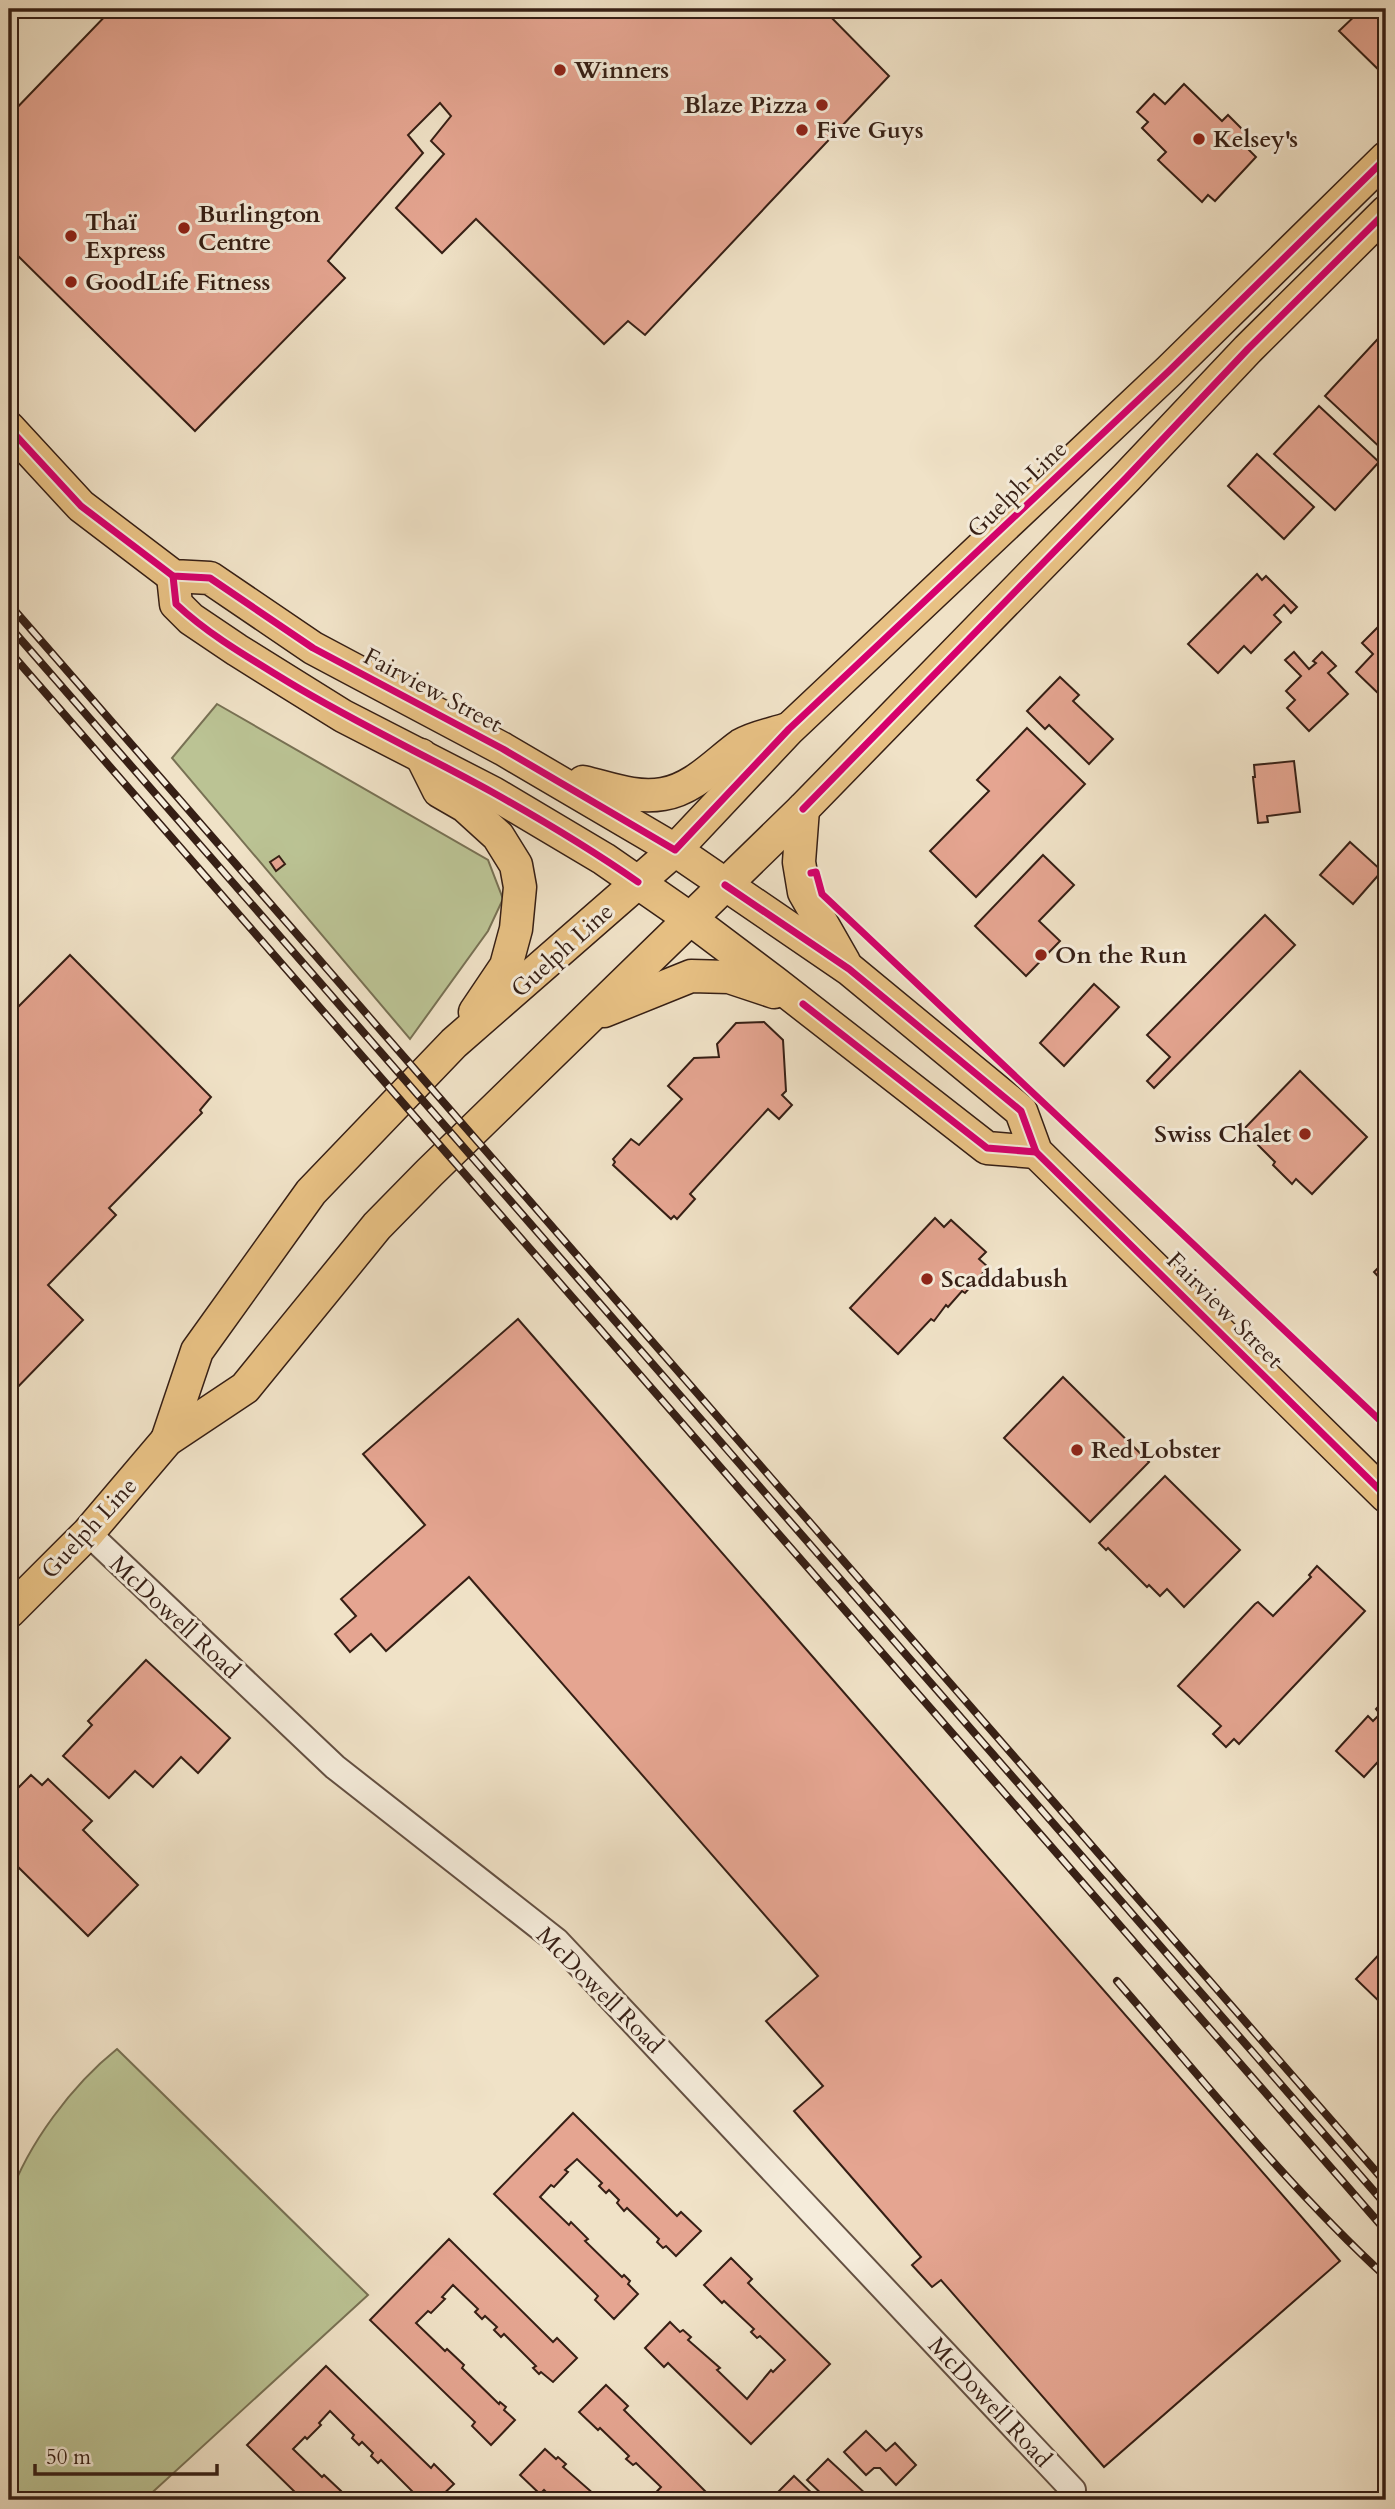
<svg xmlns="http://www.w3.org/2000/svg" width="1395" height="2509" font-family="Cardo,serif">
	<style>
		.green { fill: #bbc394; stroke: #787154; stroke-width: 2 }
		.building { fill: #e5a591; stroke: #361f15; stroke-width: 2 }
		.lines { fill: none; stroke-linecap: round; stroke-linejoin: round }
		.minor-casing { stroke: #645042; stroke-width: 28 }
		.major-casing { stroke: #361f15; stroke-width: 35 }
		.minor { stroke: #f5ecdb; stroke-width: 24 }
		.major { stroke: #e8c184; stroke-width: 32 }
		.rail-casing { stroke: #361f15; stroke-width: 8 }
		.rail { stroke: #f5ecdb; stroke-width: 5; stroke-dasharray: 16; stroke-linecap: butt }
		.cycleway-casing { stroke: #f5ecdb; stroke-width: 11 }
		.cycleway { stroke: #d6006c; stroke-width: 7 }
		.poi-dot { fill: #8f2418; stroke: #f5ecdb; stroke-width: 2.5 }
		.labels { text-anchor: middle; stroke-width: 6; stroke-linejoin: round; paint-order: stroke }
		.poi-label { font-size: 24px; font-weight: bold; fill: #361f15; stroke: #f5ecdb; text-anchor: start }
		.street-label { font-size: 24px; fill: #361f15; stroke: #f5ecdb }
	</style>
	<rect width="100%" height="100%" fill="#f0e2c7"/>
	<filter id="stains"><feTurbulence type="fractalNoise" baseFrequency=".00286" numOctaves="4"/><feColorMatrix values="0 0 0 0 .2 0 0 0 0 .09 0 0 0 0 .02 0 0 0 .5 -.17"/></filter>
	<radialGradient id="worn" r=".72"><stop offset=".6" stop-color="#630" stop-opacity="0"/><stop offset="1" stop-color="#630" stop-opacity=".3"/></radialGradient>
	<g class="green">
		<path d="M 217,704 L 488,860 L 503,899 L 488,931 L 410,1039 L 172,758 Z"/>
		<path d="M 117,2049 L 368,2295 L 144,2500 L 9,2500 L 9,2198 C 28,2144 72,2085 117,2049 Z"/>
	</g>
	<g class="building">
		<path d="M 112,9 L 823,9 L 889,76 L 645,335 L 628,321 L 604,344 L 476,219 L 442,253 L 396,208 L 444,154 L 431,141 L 451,116 L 440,103 L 408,135 L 423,153 L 328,261 L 345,278 L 195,431 L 9,247 L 9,116 Z"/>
		<path d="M 1362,9 L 1386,9 L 1386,77 L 1339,31 Z"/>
		<path d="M 1184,84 L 1222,121 L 1228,115 L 1249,136 L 1242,143 L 1256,157 L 1215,201 L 1208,195 L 1202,202 L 1158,160 L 1166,152 L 1142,128 L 1148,122 L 1137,112 L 1154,94 L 1165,104 Z"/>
		<path d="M 1386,330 L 1386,453 L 1325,396 Z"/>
		<path d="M 1319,406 L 1379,462 L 1335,510 L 1274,454 Z"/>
		<path d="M 1257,454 L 1314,507 L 1284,539 L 1228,486 Z"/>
		<path d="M 1257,574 L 1262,580 L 1266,576 L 1297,607 L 1291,613 L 1284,605 L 1274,615 L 1281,622 L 1251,653 L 1244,646 L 1218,673 L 1188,644 Z"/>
		<path d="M 1383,622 L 1386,625 L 1386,691 L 1381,696 L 1356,672 L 1373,654 L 1362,643 Z"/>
		<path d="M 1294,652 L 1309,669 L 1316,663 L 1313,661 L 1322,652 L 1336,666 L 1328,673 L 1348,694 L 1309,731 L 1287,708 L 1295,700 L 1286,691 L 1301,676 L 1285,660 Z"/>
		<path d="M 1060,677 L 1079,695 L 1073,701 L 1113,739 L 1089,764 L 1049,725 L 1045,729 L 1027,711 Z"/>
		<path d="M 1027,728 L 1085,784 L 976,897 L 930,851 L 989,791 L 977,780 Z"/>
		<path d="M 1294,761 L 1300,812 L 1267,816 L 1268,822 L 1258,823 L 1253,777 L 1255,777 L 1254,765 Z"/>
		<path d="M 1350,842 L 1382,871 L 1353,904 L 1320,875 Z"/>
		<path d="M 1043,855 L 1074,885 L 1039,921 L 1060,941 L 1026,976 L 975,926 Z"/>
		<path d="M 279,856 L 285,864 L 276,871 L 270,862 Z"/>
		<path d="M 1265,915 L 1295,945 L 1154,1088 L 1147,1081 L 1170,1057 L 1147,1035 Z"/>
		<path d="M 70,955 L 211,1097 L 200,1110 L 202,1113 L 109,1208 L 116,1215 L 48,1285 L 83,1320 L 9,1396 L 9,1016 Z"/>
		<path d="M 1094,984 L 1119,1007 L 1064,1066 L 1040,1043 Z"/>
		<path d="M 764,1022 L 783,1040 L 786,1091 L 782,1095 L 792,1105 L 779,1119 L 768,1109 L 690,1194 L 695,1199 L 677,1219 L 674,1216 L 671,1219 L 613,1165 L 615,1162 L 613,1159 L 631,1139 L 639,1145 L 682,1099 L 668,1086 L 694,1058 L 719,1057 L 717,1044 L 736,1023 Z"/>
		<path d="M 1300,1071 L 1367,1137 L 1312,1194 L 1296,1179 L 1292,1184 L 1273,1165 L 1275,1162 L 1243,1130 Z"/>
		<path d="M 935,1218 L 944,1227 L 951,1220 L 986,1252 L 979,1259 L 988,1267 L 965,1293 L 962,1291 L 948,1307 L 946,1305 L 934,1321 L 931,1319 L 898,1354 L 850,1308 Z"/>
		<path d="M 1386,1260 L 1386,1285 L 1374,1272 Z"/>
		<path d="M 518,1319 L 1340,2261 L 1104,2467 L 941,2280 L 932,2287 L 912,2265 L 921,2257 L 794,2111 L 823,2086 L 766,2021 L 818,1976 L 469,1577 L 386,1651 L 371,1634 L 350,1652 L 335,1634 L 356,1616 L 341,1599 L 425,1525 L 363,1454 Z"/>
		<path d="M 1063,1377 L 1149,1462 L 1090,1522 L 1004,1438 Z"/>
		<path d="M 1165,1476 L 1240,1550 L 1184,1607 L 1167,1589 L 1160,1596 L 1149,1585 L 1147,1587 L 1108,1548 L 1106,1550 L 1099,1543 Z"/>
		<path d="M 1317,1566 L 1365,1611 L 1239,1744 L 1234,1739 L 1226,1747 L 1213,1734 L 1221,1726 L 1178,1686 L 1255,1604 L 1258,1602 L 1273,1616 L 1311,1577 L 1309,1575 Z"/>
		<path d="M 146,1660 L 230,1738 L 198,1773 L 181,1757 L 153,1787 L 135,1771 L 109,1798 L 63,1756 L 92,1725 L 88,1721 Z"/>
		<path d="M 1386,1698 L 1386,1753 L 1364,1777 L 1336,1751 L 1368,1716 L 1373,1721 L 1380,1714 L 1376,1709 Z"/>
		<path d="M 31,1775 L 42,1785 L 48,1779 L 92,1821 L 83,1830 L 138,1885 L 88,1936 L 9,1858 L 9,1797 Z"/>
		<path d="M 1386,1947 L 1386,2008 L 1356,1979 Z"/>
		<path d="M 573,2113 L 677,2216 L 681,2212 L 701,2231 L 676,2256 L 666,2246 L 663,2248 L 657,2242 L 659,2239 L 627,2208 L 624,2211 L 617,2203 L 619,2200 L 609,2190 L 606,2193 L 599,2186 L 602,2183 L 577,2159 L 565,2170 L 568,2172 L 554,2187 L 551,2185 L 540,2197 L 569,2225 L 571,2222 L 588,2239 L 585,2241 L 622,2277 L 624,2275 L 630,2281 L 628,2284 L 638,2294 L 614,2319 L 595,2300 L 598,2296 L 494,2194 Z"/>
		<path d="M 449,2239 L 553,2342 L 557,2338 L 577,2358 L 553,2382 L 541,2372 L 539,2374 L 533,2368 L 536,2366 L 504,2334 L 501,2337 L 494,2330 L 497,2327 L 485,2316 L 482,2319 L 475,2312 L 478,2309 L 453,2285 L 442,2297 L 445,2299 L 431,2313 L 428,2311 L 416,2323 L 445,2351 L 447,2349 L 464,2365 L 462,2368 L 499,2404 L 500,2402 L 506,2407 L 504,2410 L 515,2420 L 491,2445 L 472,2426 L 475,2422 L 370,2320 Z"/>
		<path d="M 731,2258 L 752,2279 L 748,2283 L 830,2364 L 751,2444 L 668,2363 L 664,2367 L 645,2348 L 670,2322 L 680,2332 L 683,2330 L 691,2337 L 688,2340 L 720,2368 L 717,2370 L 747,2399 L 771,2370 L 773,2372 L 785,2360 L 760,2336 L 757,2338 L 751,2332 L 754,2329 L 724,2301 L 722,2303 L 704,2285 Z"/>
		<path d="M 326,2366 L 431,2468 L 434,2464 L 454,2484 L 437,2500 L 421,2500 L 419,2498 L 416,2500 L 410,2494 L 413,2492 L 381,2460 L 378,2463 L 371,2456 L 373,2453 L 362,2442 L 359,2445 L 352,2438 L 354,2435 L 330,2411 L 319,2423 L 321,2425 L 307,2439 L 305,2437 L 293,2449 L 322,2477 L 324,2475 L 341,2491 L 339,2494 L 346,2500 L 303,2500 L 247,2445 Z"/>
		<path d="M 606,2385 L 628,2406 L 624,2410 L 705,2491 L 696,2500 L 643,2500 L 646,2497 L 649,2500 L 661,2487 L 636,2463 L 633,2465 L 626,2459 L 629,2456 L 600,2428 L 598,2430 L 579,2412 Z"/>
		<path d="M 866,2431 L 886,2451 L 895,2443 L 916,2465 L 896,2485 L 880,2468 L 874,2468 L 866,2475 L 844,2452 Z"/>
		<path d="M 545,2449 L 556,2459 L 558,2457 L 566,2464 L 563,2467 L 595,2495 L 593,2497 L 596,2500 L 554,2500 L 544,2490 L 540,2494 L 520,2475 Z"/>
		<path d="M 828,2459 L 868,2496 L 864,2500 L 849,2500 L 842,2494 L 828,2500 L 807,2480 Z"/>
		<path d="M 794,2476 L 819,2500 L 775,2500 L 772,2498 Z"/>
	</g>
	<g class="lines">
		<defs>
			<path id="minor" d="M 88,1533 L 335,1767 L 557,1941 L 1073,2490"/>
			<g id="major">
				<path d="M 9,428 L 81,506 L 173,576 L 210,578 L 313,648 L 503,749 L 675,850 L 849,969 L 1021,1111 L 1036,1152 L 1386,1496"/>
				<path d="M 173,576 L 176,604 L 191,619 L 237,650 L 343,716 L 493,793 L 604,859 L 689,918 L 774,982 L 987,1148 L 1036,1152"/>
				<path d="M 421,755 L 439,791 L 465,806 L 498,836 L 516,865 L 520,887 L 516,929 L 506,966 L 475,1012"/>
				<path d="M 583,782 C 609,788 635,799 663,794 C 694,789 717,762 741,745 C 754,737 773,734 788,729"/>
				<path d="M 803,809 L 799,862 L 804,892 L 844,962"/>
				<path d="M 604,1011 L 691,976 L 729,977 L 774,992"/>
				<path d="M 167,1440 L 197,1351 L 311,1192 L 454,1043 L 675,850 L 789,729 L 1169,371 L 1386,158"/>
				<path d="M 9,1612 L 88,1533 L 167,1440 L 245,1388 L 377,1226 L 429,1173 L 803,809 L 1127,477 L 1248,349 L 1386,212"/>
			</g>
		</defs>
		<use href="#minor" class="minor-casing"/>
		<use href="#major" class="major-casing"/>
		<use href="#minor" class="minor"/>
		<use href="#major" class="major"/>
		<defs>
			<g id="rail">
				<path d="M 9,604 L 1386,2183"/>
				<path d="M 9,626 L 1386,2205"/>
				<path d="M 9,651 L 1386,2231"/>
				<path d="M 1117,1981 C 1204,2081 1288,2187 1386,2277"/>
			</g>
		</defs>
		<use href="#rail" class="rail-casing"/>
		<use href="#rail" class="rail"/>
		<defs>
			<g id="cycleway">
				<path d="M 9,428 L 81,506 L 173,576 L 210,578 L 313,648 L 503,749 L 675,850 L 789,729 L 1169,371 L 1386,158"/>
				<path d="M 173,576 L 176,604 C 210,636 251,659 290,683 C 356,723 425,755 492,792 C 542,820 592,850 638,882"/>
				<path d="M 803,809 L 1127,477 L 1248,349 L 1386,212"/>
				<path d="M 811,873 L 816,872 L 822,894 L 1386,1426"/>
				<path d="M 725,885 L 849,969 L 1021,1111 L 1036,1152 L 1386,1496"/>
				<path d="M 803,1004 L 987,1148 L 1036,1152"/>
			</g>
		</defs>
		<use href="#cycleway" class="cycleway-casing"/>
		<use href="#cycleway" class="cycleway"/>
	</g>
	<g class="poi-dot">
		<circle cx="560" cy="70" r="7"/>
		<circle cx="822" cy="105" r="7"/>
		<circle cx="802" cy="130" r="7"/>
		<circle cx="1199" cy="139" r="7"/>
		<circle cx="184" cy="228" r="7"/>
		<circle cx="71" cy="236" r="7"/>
		<circle cx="71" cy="282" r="7"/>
		<circle cx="1041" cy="955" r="7"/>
		<circle cx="1305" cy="1134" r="7"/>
		<circle cx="927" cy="1279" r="7"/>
		<circle cx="1077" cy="1450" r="7"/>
	</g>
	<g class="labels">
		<g class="poi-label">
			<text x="574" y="78">Winners</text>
			<text x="808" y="113" text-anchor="end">Blaze Pizza</text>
			<text x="816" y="138">Five Guys</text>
			<text x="1213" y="147">Kelsey's</text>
			<text x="198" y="222">Burlington<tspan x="198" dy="28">Centre</tspan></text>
			<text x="85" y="230">Thaï<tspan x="85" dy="28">Express</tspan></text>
			<text x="85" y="290">GoodLife Fitness</text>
			<text x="1055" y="963">On the Run</text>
			<text x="1291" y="1142" text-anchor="end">Swiss Chalet</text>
			<text x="941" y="1287">Scaddabush</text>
			<text x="1091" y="1458">Red Lobster</text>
		</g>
		<g class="street-label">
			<text transform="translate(1017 489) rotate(-44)" y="8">Guelph Line</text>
			<text transform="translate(433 690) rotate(28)" y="8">Fairview Street</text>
			<text transform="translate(562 950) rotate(-42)" y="8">Guelph Line</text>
			<text transform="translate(1225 1310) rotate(45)" y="8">Fairview Street</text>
			<text transform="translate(89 1528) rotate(-47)" y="8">Guelph Line</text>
			<text transform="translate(175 1617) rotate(43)" y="8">McDowell Road</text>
			<text transform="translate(600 1990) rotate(45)" y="8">McDowell Road</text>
			<text transform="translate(990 2402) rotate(47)" y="8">McDowell Road</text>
		</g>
	</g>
	<rect width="1395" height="2509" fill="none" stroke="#f0e2c7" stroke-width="35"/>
	<rect x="10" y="10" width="1374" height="2488" fill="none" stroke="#361f15" stroke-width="3.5"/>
	<rect x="18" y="18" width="1360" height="2474" fill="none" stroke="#361f15" stroke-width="2"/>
	<path d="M35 2464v10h182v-10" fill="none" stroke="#361f15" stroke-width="3.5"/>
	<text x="46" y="2464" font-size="21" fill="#361f15" stroke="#f5ecdb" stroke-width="5" paint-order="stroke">50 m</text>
	<rect width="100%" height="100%" filter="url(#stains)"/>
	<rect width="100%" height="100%" fill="url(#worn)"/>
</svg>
